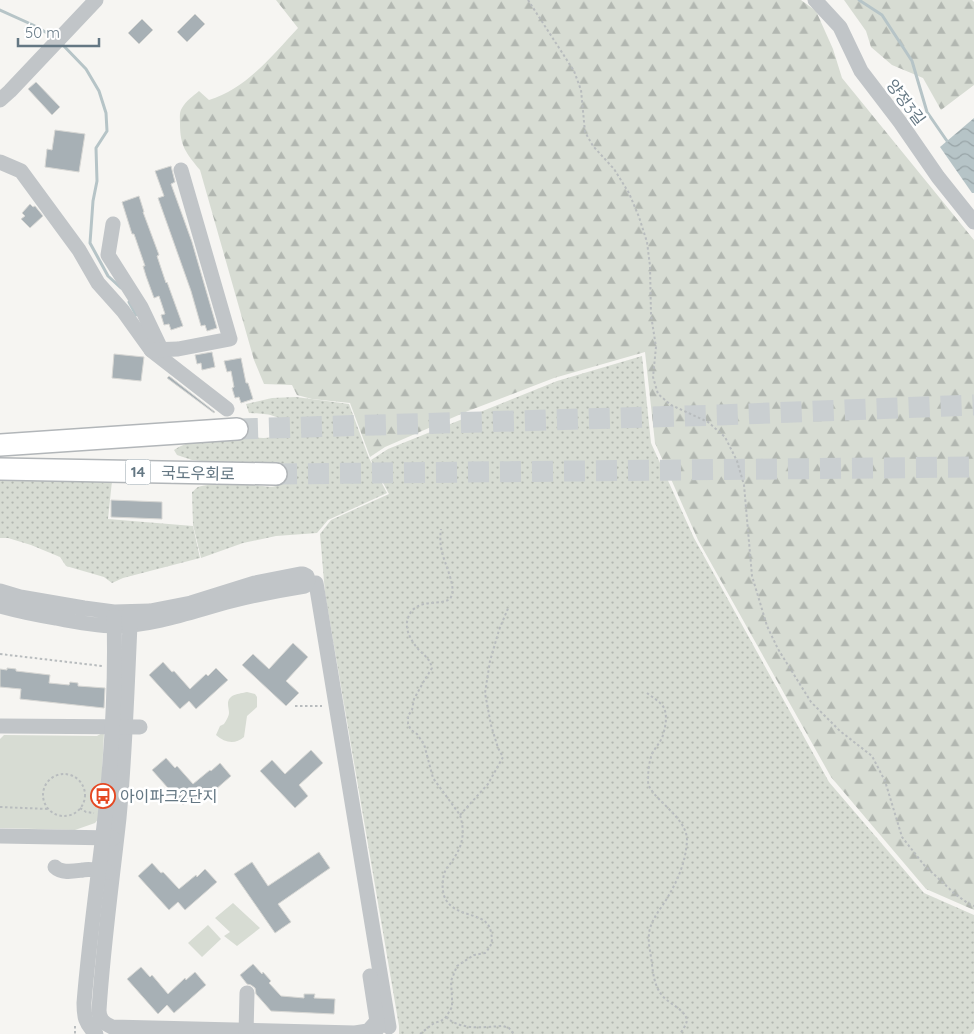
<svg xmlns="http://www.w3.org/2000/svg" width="974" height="1034" font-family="Quicksand,'Noto Sans KR',sans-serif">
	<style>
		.grass { fill: url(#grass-dots) }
		.forest { fill: url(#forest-firs) }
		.green { fill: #d7dcd3 }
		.water { fill: url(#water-waves) }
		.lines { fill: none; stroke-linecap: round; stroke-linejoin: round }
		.stream { stroke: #b6c4c7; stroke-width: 3 }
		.building { fill: #a7b0b5; stroke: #d7d7d4 }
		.highway-tunnel { stroke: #cacfd1; stroke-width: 21; stroke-dasharray: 21 11; stroke-linecap: butt }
		.highway-casing { stroke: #b2b6b9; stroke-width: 24 }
		.path { stroke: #b8bcbe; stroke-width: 2; stroke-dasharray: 2.5 2.5; stroke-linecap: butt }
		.minor { stroke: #c1c5c8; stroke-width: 15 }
		.highway { stroke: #fff; stroke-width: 21 }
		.labels { text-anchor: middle; stroke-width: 5; stroke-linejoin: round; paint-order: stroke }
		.shield { fill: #fff; stroke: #92a0a8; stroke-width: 1 }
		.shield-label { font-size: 15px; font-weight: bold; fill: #647783 }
		.street-label { font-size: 16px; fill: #647783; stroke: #fff }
		.poi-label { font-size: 16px; fill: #647783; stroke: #fff; text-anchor: start }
	</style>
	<defs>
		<pattern id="grass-dots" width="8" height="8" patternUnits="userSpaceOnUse" patternTransform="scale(1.25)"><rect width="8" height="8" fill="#d7dcd3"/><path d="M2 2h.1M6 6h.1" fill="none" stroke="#b2b7b1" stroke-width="1.8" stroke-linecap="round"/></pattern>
		<pattern id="forest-firs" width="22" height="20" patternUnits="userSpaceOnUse" patternTransform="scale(1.25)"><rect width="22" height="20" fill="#d7dcd3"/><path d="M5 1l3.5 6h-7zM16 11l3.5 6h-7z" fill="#b2b7b1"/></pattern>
		<pattern id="water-waves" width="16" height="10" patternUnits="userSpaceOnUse" patternTransform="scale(1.25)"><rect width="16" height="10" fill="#b6c4c7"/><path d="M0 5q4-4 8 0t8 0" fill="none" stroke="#98a4a7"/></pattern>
	</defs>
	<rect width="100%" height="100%" fill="#f6f5f2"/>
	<g class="grass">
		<path d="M 642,356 L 651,443 L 694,538 L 829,782 L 924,893 L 974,915 L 974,1029 L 970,1034 L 399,1034 L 399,1026 L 325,593 L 320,534 L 331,520 L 389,494 L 371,460 L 388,449 L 557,381 Z"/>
		<path d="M 296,397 L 349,404 L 369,458 L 387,493 L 328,520 L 317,533 L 276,536 L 243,543 L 201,558 L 193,525 L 192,492 C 194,491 196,488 198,487 C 209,483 241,483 253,485 C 267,486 274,490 286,481 L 285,472 L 259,467 L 192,460 L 177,455 L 174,450 C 191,438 225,436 245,437 C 254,437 264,439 272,437 C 280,436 284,433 288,427 C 279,413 263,414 249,413 L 246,404 L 272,398 Z"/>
		<path d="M 0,477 L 112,481 L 108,519 L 193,526 L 200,558 L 123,578 L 112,583 L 104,577 L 66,566 L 60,557 L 31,545 L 8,538 L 0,538 Z"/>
	</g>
	<g class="forest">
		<path d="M 276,0 L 801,0 L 816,11 L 833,49 L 842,78 L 974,240 L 974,910 L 926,889 L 831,777 L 698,540 L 655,443 L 645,352 L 554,378 L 468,411 L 385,447 L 370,457 L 350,403 L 312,399 L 297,395 L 292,385 L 264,384 L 254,360 L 200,170 C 186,153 180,146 180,124 C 180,119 179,112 182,108 C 186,101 193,96 199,91 L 209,100 C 246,89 272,56 298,28 Z"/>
		<path d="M 844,0 L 972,0 L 974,2 L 974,85 L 941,110 L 923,78 L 892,65 L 871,47 L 866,31 Z"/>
	</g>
	<g class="green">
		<path d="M 247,692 L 255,694 L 257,697 L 257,707 L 247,716 L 244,737 C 235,745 225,743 216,735 L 220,726 L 224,724 C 226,721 229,716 229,713 C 229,710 228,707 228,704 C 228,694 239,694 247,692 Z"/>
		<path d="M 104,732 L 100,817 L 95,823 L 75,830 L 0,828 L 0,739 L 4,735 L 97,736 Z"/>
		<path d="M 233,903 L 260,928 L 237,946 L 224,936 L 230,932 L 215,918 Z"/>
		<path d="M 208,925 L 221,939 L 202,957 L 188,943 Z"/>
	</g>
	<path class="water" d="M 974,118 L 974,193 L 972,193 L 940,147 Z"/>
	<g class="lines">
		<g class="stream">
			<path d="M 859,0 L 882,15 L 912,61 L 927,112 L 947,141"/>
			<path d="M 0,10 L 33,25 L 54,37"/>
			<path d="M 61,43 L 86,69 L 99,91 L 106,113 L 107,131 L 96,148 L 97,181 L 93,201 L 90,243 L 108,276 L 121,288"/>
			<path d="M 129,302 L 136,315"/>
		</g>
	</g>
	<g class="building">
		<path d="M 195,14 L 205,24 L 187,42 L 177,32 Z"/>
		<path d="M 142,19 L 153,30 L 139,44 L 128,33 Z"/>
		<path d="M 36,82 L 60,107 L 52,115 L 28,89 Z"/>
		<path d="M 55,130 L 85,134 L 79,172 L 45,167 L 47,149 L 52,150 Z"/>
		<path d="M 171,166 L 175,182 L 171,184 L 192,242 L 217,328 L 207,331 L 205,325 L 201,326 L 191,291 L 158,198 L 164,196 L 155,171 Z"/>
		<path d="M 139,196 L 144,212 L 143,212 L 159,255 L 157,256 L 166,283 L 167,282 L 183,326 L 171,330 L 169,324 L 164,325 L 161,315 L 165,314 L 159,296 L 154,298 L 146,276 L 143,266 L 145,266 L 134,234 L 132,234 L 122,202 Z"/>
		<path d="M 30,204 L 33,207 L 35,206 L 43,216 L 30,228 L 21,219 L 25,216 L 22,213 Z"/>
		<path d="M 212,352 L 215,367 L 202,370 L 201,363 L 197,364 L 195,355 Z"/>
		<path d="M 114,354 L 144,357 L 141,381 L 112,378 Z"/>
		<path d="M 241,358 L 246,383 L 248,383 L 253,399 L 241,403 L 239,397 L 235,398 L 232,388 L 234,387 L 231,371 L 227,372 L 224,361 Z"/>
		<path d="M 169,376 L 215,412 L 214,413 L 167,378 Z"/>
		<path d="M 111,500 L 162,502 L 162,519 L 111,517 Z"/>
		<path d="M 293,643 L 308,657 L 286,681 L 299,693 L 286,706 L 242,665 L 253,654 L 269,669 Z"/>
		<path d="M 163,662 L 172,672 L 174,671 L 190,689 L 206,674 L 208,676 L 216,668 L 228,680 L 196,709 L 189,701 L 180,709 L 149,675 Z"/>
		<path d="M 7,668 L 16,669 L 16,671 L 50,675 L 49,683 L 69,685 L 70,682 L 78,683 L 78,686 L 105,688 L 104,708 L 20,699 L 21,689 L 0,687 L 0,669 L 7,670 Z"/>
		<path d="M 311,750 L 323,763 L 299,785 L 308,796 L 295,808 L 260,771 L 272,760 L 285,774 Z"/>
		<path d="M 166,758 L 175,768 L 177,766 L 193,784 L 210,770 L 211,771 L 220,763 L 231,776 L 199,804 L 192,797 L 183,805 L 152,770 Z"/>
		<path d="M 319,852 L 330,868 L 278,904 L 291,922 L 275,933 L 234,874 L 252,862 L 268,886 Z"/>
		<path d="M 152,863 L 161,873 L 163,872 L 179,889 L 196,875 L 197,877 L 205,869 L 217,882 L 185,910 L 178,902 L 169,910 L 138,876 Z"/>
		<path d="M 253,964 L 262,974 L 263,972 L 271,981 L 269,983 L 281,996 L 304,998 L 304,994 L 315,994 L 314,998 L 335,999 L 334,1014 L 271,1011 L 256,994 L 255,988 L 251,985 L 247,984 L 240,975 Z"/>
		<path d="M 141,967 L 150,977 L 152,975 L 168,994 L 185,978 L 186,980 L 195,972 L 206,985 L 174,1013 L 167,1005 L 158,1014 L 127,979 Z"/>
	</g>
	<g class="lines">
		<g class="highway-tunnel">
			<path d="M 237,429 L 720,415 L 974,405"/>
			<path d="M 276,474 L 974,467"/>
		</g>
		<defs>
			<g id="highway">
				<path d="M 0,445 L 237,429"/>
				<path d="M 0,469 L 276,474"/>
			</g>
		</defs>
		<use href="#highway" class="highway-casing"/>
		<g class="path">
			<path d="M 528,0 L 574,71 L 581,90 L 585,132 L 593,146 L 614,169 L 629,193 L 639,217 L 647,242 L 650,266 L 651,315 L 656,347 L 653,377 L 658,394 L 671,405 L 708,422 L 725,437 L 737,461 L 744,485 L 752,576 L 767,626 L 778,649 L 811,702 L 840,731 L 872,756 L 885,781 L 902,837 L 924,865 L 955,894 L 969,904 L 974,906"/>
			<path d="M 0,654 L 102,666"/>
			<path d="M 647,693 C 652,697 661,702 664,708 C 668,717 665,729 662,738 C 659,744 655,748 652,754 C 649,762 648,772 648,781 C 648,797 687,816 687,840 C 686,862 677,882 666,900 C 659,911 650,922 649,934 C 648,942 650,950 651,957 C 653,970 653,983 661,994 C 667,1003 681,1007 686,1017 C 689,1022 683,1029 680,1034"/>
			<path d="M 295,706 L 322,706"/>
			<circle cx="64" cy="795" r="21"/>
			<path d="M 0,807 L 48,809"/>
			<path d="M 80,808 L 86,812 L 94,813"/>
			<path d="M 460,815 L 488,784 L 503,757 L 498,748 L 491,725 L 485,693 L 490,661 L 499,630 L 509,606"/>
			<path d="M 446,1017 C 462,1031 483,1027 503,1026 L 509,1028 L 514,1034"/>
			<path d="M 75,1026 L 75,1034"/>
			<path d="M 420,1034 L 434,1023 L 441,1021 L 446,1017 L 452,1007 L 452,998 L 451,981 L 457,966 L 474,955 L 485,953 C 492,945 493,942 491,932 C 487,911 458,919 446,900 C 441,892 442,877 446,869 C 450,864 454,859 457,853 C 464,841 464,828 460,815 L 433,778 L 424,744 L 417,734 L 411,730 L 408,724 L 408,716 L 412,710 L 414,699 L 424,681 L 432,668 C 430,659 425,656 419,650 C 411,641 404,629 408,618 C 416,595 445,608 451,597 C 457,588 444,562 442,552 C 440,544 440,537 441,529"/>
		</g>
		<g class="minor">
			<path d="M 815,0 L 840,27 L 861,71 L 900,122 L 938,177 L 974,222"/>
			<path d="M 0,100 L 10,91 L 96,0"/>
			<path d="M 0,162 L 21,171 L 79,250 L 98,283 L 123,311 L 151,350 L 227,409"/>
			<path d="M 113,224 L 108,255 L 141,307 L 161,349"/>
			<path d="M 151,350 L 178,349 L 230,339 L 181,170"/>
			<path d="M 316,583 L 389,1027"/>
			<path d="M 0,591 L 20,597 L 84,608 L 114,612 L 150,611 L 191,603 L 255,583 L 300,574 L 303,574 L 307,576 L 308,580 L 305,586 C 280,590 255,595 231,601 C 193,611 156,625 116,626 C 96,626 75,622 56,618 C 37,615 18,611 0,606"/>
			<path d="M 130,612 L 130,625 C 127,689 125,754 119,818 C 112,882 103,946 99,1010 C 99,1020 104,1023 112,1027 L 355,1033 L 368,1031 L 377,1021"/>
			<path d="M 0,726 L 140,727"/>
			<path d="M 0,836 L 113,838"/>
			<path d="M 55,867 C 62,874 75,871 83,870 C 91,868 101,871 109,872"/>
			<path d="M 370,976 L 378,1028 L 376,1030"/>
			<path d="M 96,1034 C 85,1023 84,1017 84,1003 C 89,941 98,879 105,817 C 112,751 116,683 114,616"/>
			<path d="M 246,1034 L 247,993"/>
		</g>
		<use href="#highway" class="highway"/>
	</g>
	<defs>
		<symbol id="bus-ring" viewBox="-11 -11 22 22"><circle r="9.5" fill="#fff" stroke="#e54822" stroke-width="1.5"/><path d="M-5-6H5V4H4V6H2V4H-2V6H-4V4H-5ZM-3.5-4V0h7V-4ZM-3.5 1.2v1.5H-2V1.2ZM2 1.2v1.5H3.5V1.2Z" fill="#e54822"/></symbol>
	</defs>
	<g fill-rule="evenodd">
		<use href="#bus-ring" x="89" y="782" width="28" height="28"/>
	</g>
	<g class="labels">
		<rect class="shield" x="125.5" y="459.5" width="25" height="25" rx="4"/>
		<g class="shield-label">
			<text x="138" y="477">14</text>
		</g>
		<g class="street-label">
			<text transform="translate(906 102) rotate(53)" y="6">양정3길</text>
			<text transform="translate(198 473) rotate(1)" y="6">국도우회로</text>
		</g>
		<g class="poi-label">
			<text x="120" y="802">아이파크2단지</text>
		</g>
	</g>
	<path d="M18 38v8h81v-8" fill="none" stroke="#647783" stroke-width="2.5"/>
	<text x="25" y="38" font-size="15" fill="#647783" stroke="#ffffff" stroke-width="4" paint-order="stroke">50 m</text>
</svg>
